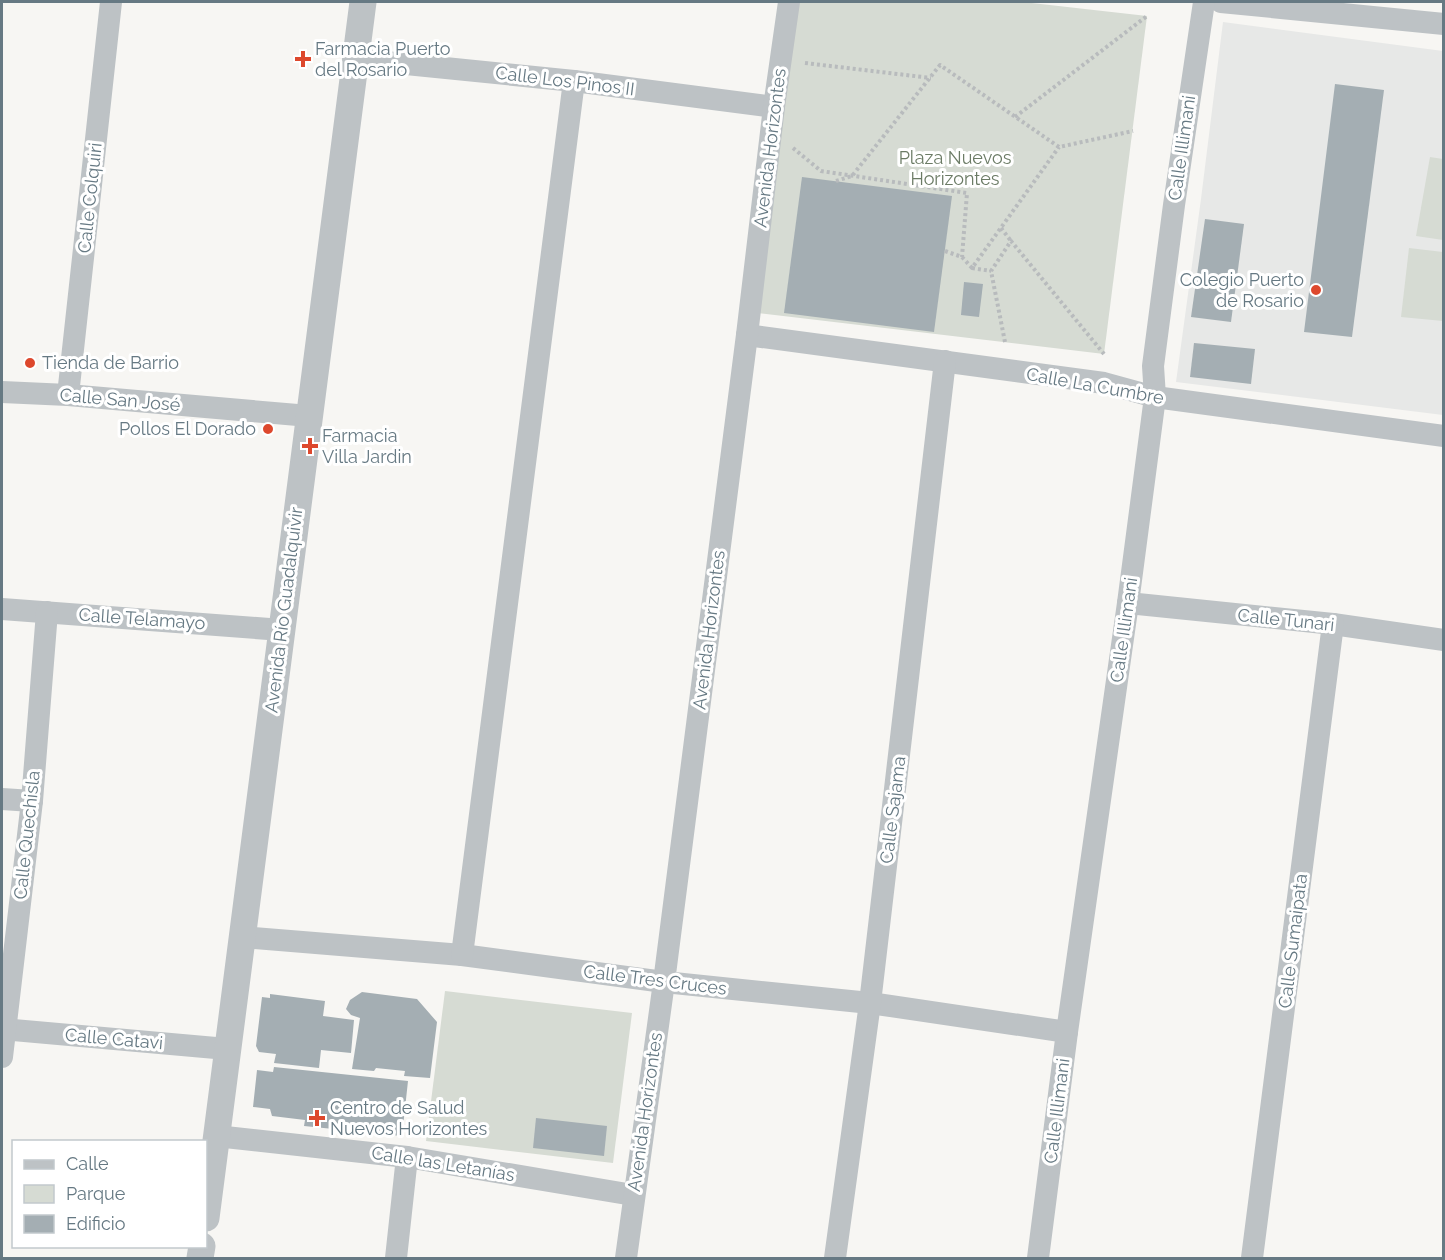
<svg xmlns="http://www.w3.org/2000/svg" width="1445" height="1260" font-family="Raleway,sans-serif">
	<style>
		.built { fill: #e7e8e7 }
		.green { fill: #d6dbd3 }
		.building { fill: #a4aeb3 }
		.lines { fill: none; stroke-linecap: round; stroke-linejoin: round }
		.path { stroke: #b8bbbd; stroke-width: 4; stroke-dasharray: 3 3; stroke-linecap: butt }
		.minor { stroke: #bdc2c5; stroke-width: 22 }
		.tertiary { stroke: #bdc2c5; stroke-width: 27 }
		.poi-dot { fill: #dd482d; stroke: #fff; stroke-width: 2 }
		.labels { text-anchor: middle; stroke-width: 6; stroke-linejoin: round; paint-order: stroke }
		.poi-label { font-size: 18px; fill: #667983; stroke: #fff; text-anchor: start }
		.street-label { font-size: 18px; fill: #667983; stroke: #fff }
		.park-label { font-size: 18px; fill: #6b7b65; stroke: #fff }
	</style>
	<rect width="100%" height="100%" fill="#f7f6f3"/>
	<path class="built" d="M 1223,22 L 1443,51 L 1443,415 L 1176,382 L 1201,199 Z"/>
	<g class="green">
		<path d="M 796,2 L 1023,2 L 1147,16 L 1104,354 L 757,313 Z"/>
		<path d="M 1430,157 L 1443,159 L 1443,240 L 1416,236 Z"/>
		<path d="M 1409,248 L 1443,252 L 1443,321 L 1401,317 Z"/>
		<path d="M 445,991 L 632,1013 L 613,1163 L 426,1141 Z"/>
	</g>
	<g class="building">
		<path d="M 1335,84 L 1384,90 L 1352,337 L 1304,332 Z"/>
		<path d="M 802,177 L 952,196 L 934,332 L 784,313 Z"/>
		<path d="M 1205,219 L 1244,224 L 1231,322 L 1191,317 Z"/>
		<path d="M 964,282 L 983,284 L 979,317 L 961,315 Z"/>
		<path d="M 1194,343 L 1255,349 L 1251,384 L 1190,377 Z"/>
		<path d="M 362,992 L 417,999 L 437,1022 L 430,1078 L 404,1076 L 405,1071 L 376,1068 L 374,1071 L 352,1069 L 360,1018 L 351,1015 L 346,1009 L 350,1000 Z"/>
		<path d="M 270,994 L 325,1001 L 323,1016 L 354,1020 L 351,1053 L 321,1050 L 319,1068 L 274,1063 L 276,1054 L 259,1052 L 256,1046 L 262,997 L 270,998 Z"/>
		<path d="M 274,1067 L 408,1081 L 402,1136 L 304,1126 L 305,1120 L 272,1116 L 270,1109 L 253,1107 L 257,1070 L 273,1072 Z"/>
		<path d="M 536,1118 L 607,1126 L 604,1156 L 533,1148 Z"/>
	</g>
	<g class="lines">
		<g class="path">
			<path d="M 805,63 L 931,78"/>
			<path d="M 1015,117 L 1147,16"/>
			<path d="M 793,148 L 821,171 L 967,193 L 962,257"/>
			<path d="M 836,181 L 852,176 L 940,65 L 1059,147 L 1133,131"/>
			<path d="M 1001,228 L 1011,241"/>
			<path d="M 945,251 L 962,257 L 972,268 L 1059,147"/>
			<path d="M 972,268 L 991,271"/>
			<path d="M 1005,342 L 991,271 L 1011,241 L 1104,354"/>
		</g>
		<g class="minor">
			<path d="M 1221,2 L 1444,24"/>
			<path d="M 356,59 L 574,81 L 774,107"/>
			<path d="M 747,335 L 1104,383 L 1155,397 L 1444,436"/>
			<path d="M 2,392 L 68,395 L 309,416"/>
			<path d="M 68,395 L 111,2"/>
			<path d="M 1128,603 L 1333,624 L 1444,640"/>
			<path d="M 2,609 L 282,630"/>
			<path d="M 2,799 L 32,801"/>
			<path d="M 242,937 L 462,955 L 664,982 L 870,1003 L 1067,1032"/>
			<path d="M 462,955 L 574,81"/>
			<path d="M 2,1029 L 227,1049"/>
			<path d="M 2,1057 L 32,801 L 47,612"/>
			<path d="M 216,1136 L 407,1157 L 633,1195"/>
			<path d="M 396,1258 L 407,1157"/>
			<path d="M 626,1258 L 664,982 L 747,335 L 774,107 L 789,2"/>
			<path d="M 835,1258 L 870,1003 L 945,361"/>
			<path d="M 1038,1258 L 1067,1032 L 1128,603 L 1155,397 L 1153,366 L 1174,205 L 1204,2"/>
			<path d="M 1252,1258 L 1333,624"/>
		</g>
		<g class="tertiary">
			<path d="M 206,1218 L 363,2"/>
			<path d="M 200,1258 L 202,1246"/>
		</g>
	</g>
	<g class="poi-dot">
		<path d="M300 50h6v6h6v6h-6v6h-6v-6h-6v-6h6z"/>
		<circle cx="1316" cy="290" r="6"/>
		<circle cx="30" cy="363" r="6"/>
		<circle cx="268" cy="429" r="6"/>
		<path d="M307 437h6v6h6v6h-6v6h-6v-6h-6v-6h6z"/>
		<path d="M314 1109h6v6h6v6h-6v6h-6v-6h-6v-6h6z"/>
	</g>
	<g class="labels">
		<g class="poi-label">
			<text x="315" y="55">Farmacia Puerto<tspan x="315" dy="21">del Rosario</tspan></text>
			<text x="1304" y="286" text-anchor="end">Colegio Puerto<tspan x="1304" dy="21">de Rosario</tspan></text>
			<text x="42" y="369">Tienda de Barrio</text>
			<text x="256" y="435" text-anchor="end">Pollos El Dorado</text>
			<text x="322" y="442">Farmacia<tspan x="322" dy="21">Villa Jardin</tspan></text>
			<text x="330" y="1114">Centro de Salud<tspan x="330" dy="21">Nuevos Horizontes</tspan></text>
		</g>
		<g class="street-label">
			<text transform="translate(565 81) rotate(7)" y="6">Calle Los Pinos II</text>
			<text transform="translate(770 148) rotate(-83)" y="6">Avenida Horizontes</text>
			<text transform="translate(1182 148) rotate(-82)" y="6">Calle Illimani</text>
			<text transform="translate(90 198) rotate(-84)" y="6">Calle Colquiri</text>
			<text transform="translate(1095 386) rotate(10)" y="6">Calle La Cumbre</text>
			<text transform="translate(120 400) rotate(5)" y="6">Calle San José</text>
			<text transform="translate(284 610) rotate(-83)" y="6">Avenida Río Guadalquivir</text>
			<text transform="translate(142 619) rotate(4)" y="6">Calle Telamayo</text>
			<text transform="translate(1286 620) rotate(6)" y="6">Calle Tunari</text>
			<text transform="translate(709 630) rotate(-83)" y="6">Avenida Horizontes</text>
			<text transform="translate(1124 630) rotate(-82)" y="6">Calle Illimani</text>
			<text transform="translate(893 810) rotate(-83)" y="6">Calle Sajama</text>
			<text transform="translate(27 835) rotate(-84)" y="6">Calle Quechisla</text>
			<text transform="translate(1293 941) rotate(-83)" y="6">Calle Sumaipata</text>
			<text transform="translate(655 980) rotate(7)" y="6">Calle Tres Cruces</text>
			<text transform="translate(114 1039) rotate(5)" y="6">Calle Catavi</text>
			<text transform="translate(1057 1111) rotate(-83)" y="6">Calle Illimani</text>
			<text transform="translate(645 1112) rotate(-82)" y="6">Avenida Horizontes</text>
			<text transform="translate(443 1164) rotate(9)" y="6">Calle las Letanías</text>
		</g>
		<g class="park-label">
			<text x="955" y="164">Plaza Nuevos<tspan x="955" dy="21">Horizontes</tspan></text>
		</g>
	</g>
	<rect width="1445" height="1260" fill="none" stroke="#667983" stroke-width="6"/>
	<rect x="12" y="1140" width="195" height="108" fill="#ffffff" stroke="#c2c9cd" stroke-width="1.5"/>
	<rect x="24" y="1160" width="30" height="9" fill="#bdc2c5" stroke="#c2c9cd" stroke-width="1.5"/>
	<text x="66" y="1170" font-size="18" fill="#667983">Calle</text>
	<rect x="24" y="1185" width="30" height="18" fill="#d6dbd3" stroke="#c2c9cd" stroke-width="1.5"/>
	<text x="66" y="1200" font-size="18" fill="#667983">Parque</text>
	<rect x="24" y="1215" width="30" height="18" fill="#a4aeb3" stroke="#c2c9cd" stroke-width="1.5"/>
	<text x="66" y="1230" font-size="18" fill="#667983">Edificio</text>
</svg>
